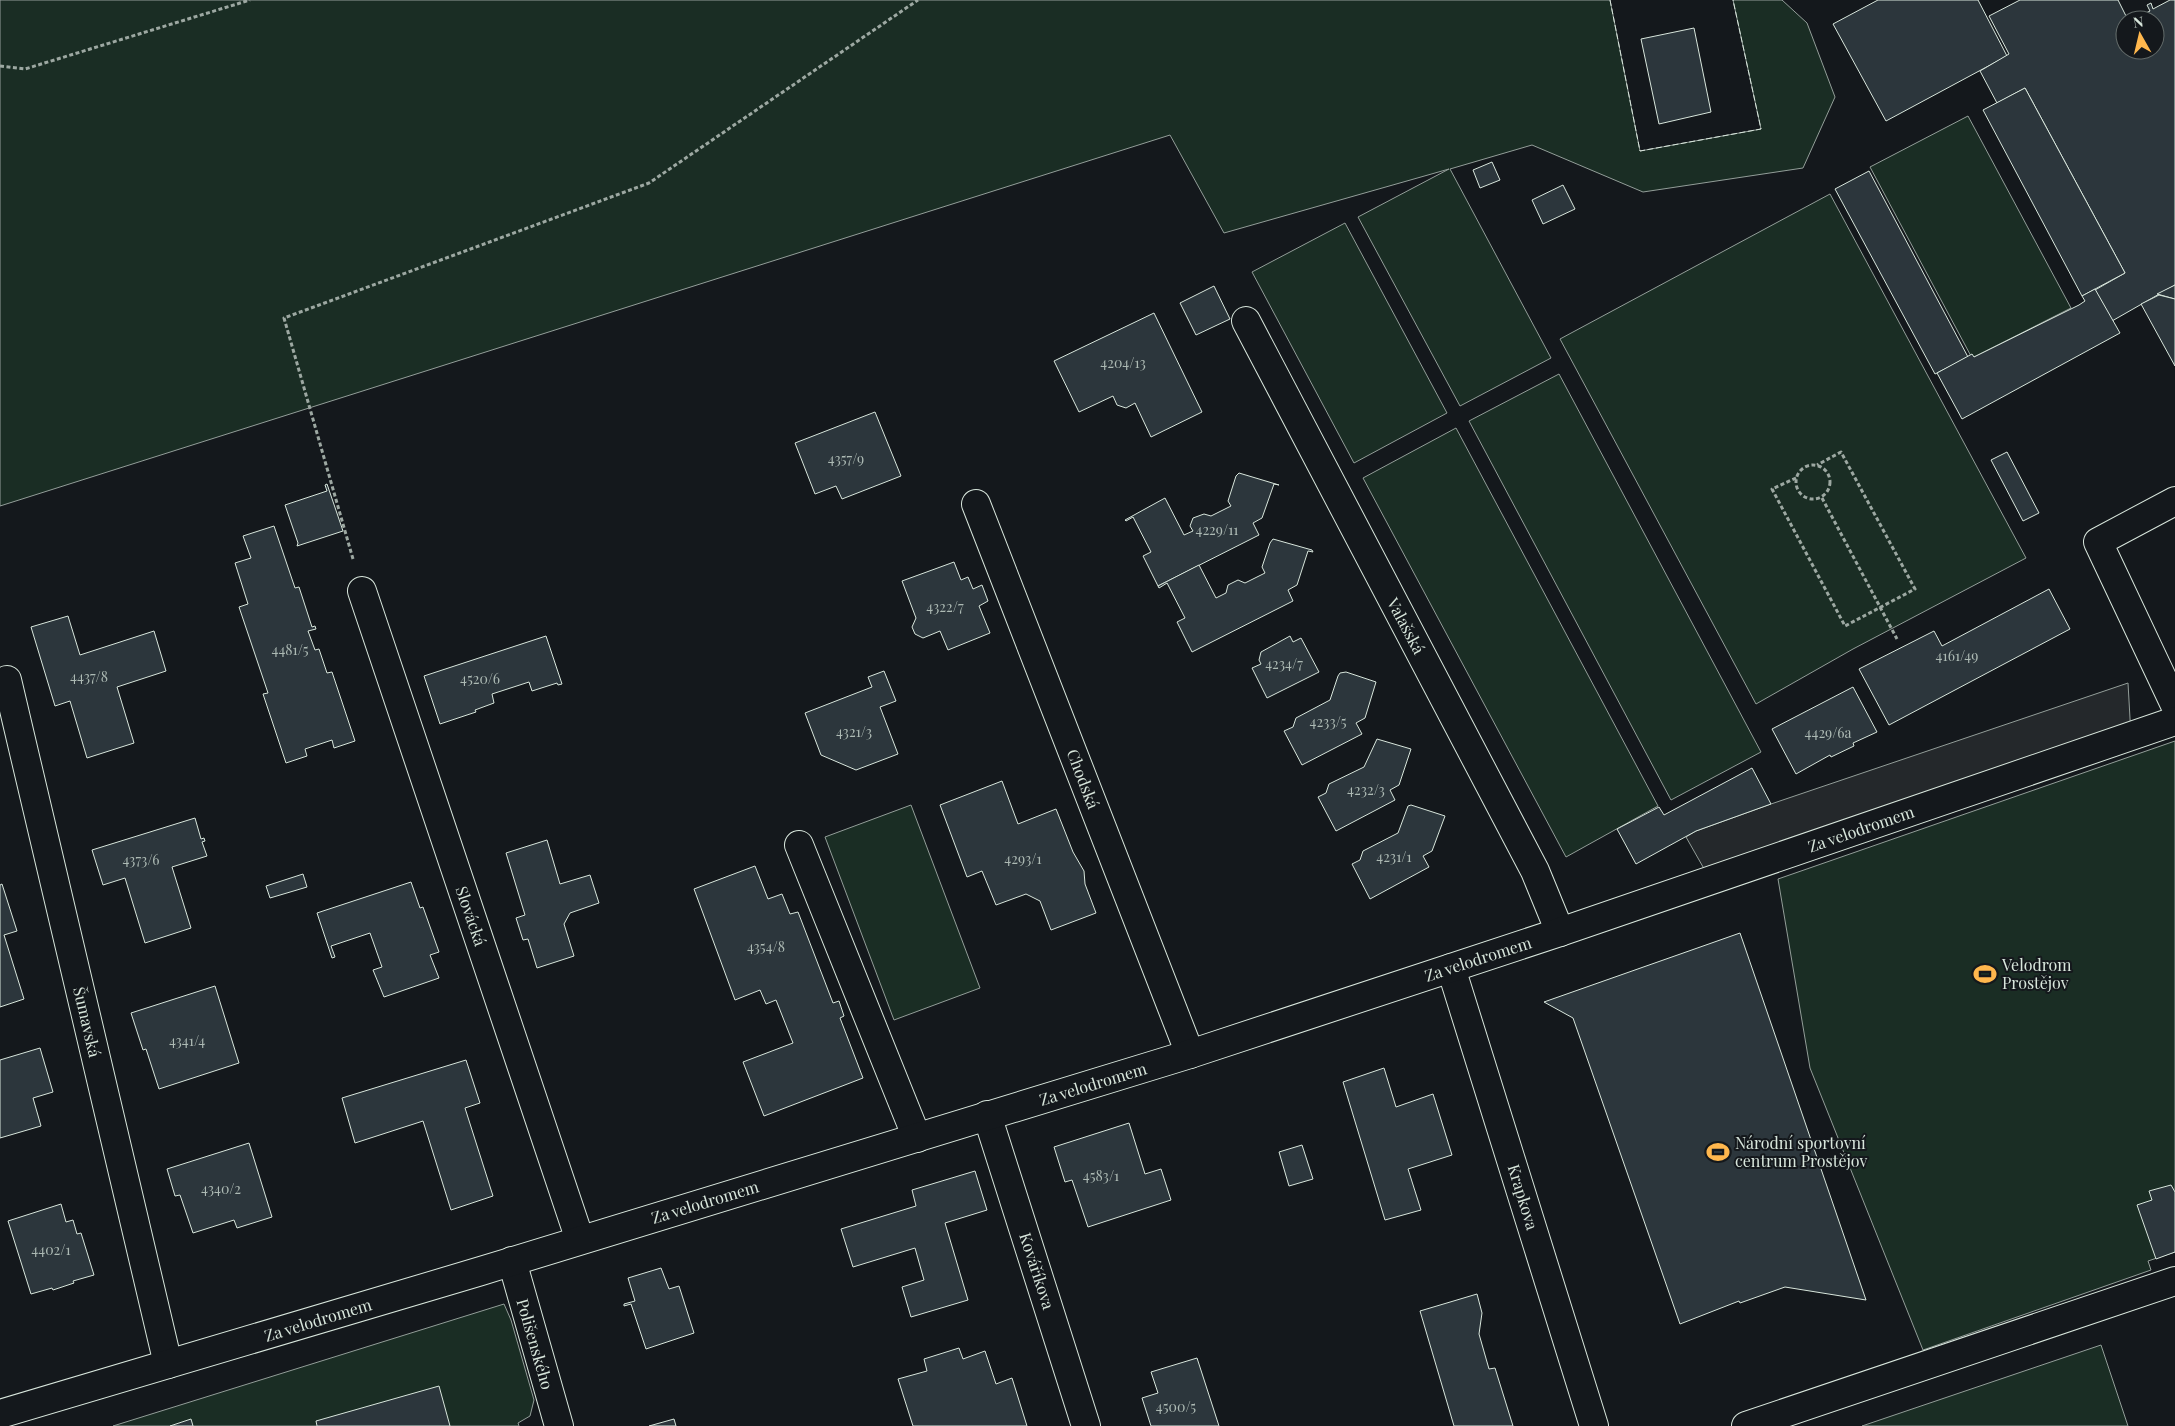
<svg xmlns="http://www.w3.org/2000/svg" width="2175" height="1426" font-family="'Playfair Display',serif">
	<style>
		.green { fill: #1a2d24; stroke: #939e99 }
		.parking { fill: #24282b; stroke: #939e99 }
		.building { fill: #2c363c; stroke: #d8e6dc }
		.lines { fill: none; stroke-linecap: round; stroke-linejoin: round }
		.minor-casing { stroke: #d8e6dc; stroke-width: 30 }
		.path { stroke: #9da8a2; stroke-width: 3; stroke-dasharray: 4 2.5; stroke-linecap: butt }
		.minor { stroke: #14181c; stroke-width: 28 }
		.fence { stroke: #d8e6dc; stroke-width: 1; stroke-dasharray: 6 2.5; stroke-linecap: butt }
		.labels { text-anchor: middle; stroke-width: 4; stroke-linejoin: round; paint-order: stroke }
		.number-label { font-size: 14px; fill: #adbab4 }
		.street-label { font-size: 16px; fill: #d8e6dc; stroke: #14181c }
		.poi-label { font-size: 16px; fill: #d8e6dc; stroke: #14181c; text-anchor: start }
	</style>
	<rect width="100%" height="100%" fill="#14181c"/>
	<g class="green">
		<path d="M 0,0 L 1610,0 L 1640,151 L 1761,129 L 1733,0 L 1782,0 L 1807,23 L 1835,97 L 1803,168 L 1643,192 L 1532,145 L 1450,169 L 1551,358 L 1460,406 L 1358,217 L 1449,169 L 1224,233 L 1170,135 L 0,506 Z"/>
		<path d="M 1968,116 L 2071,308 L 1972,358 L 1870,167 Z"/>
		<path d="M 1830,194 L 2026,558 L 1853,649 L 1756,704 L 1560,339 Z"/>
		<path d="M 1345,223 L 1447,413 L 1354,463 L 1252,272 Z"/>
		<path d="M 1559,374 L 1761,752 L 1671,800 L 1469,421 Z"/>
		<path d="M 1456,428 L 1658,806 L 1566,857 L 1363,478 Z"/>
		<path d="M 2175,741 L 2175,1252 L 2148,1261 L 2151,1270 L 1923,1350 L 1810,1068 L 1778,879 Z"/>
		<path d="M 911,805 L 980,988 L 894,1020 L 825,837 Z"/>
		<path d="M 504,1304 L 511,1320 L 534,1400 L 530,1416 L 518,1423 L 519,1426 L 113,1426 Z"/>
		<path d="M 2101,1345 L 2128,1426 L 1862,1426 Z"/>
	</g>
	<path class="parking" d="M 2128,683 L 2131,736 L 1711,881 L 1686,837 L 1696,831 L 1771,804 Z"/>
	<g class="building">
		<path d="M 1878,0 L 1978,0 L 2007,56 L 1886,121 L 1833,24 Z"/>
		<path d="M 2020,0 L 2118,0 L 2128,20 L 2125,20 L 2125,50 L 2155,50 L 2155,20 L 2132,20 L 2150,11 L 2147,5 L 2151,3 L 2153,9 L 2170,0 L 2175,0 L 2175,285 L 2112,321 L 2095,290 L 2125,273 L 2025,88 L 1997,103 L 1980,71 L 2009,54 L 1989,16 Z"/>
		<path d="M 1694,28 L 1711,112 L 1659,124 L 1641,39 Z"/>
		<path d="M 2025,88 L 2125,273 L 2082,296 L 1983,110 Z"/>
		<path d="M 1492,162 L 1500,180 L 1480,188 L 1473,170 Z"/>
		<path d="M 1869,171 L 1968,357 L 1935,374 L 1835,189 Z"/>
		<path d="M 1563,185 L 1575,209 L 1543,224 L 1532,200 Z"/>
		<path d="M 2175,285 L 2175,299 L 2157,294 Z"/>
		<path d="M 1214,286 L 1230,319 L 1196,335 L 1180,303 Z"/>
		<path d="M 2095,289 L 2120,333 L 1962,419 L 1937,373 L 1972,354 L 1974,357 L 2079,305 L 2085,301 L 2082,296 Z"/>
		<path d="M 2159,295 L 2175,299 L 2175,366 L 2141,304 Z"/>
		<path d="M 1154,313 L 1202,412 L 1151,437 L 1135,403 L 1126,408 L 1117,405 L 1113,396 L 1079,412 L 1054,361 Z"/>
		<path d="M 875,412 L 901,476 L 842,499 L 836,486 L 815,494 L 795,443 Z"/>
		<path d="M 2007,452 L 2039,513 L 2023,521 L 1991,460 Z"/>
		<path d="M 1239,473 L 1279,485 L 1274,484 L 1262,518 L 1253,523 L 1259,535 L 1158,586 L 1143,556 L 1151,552 L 1133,517 L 1126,521 L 1125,520 L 1165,498 L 1184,535 L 1193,531 L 1190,526 L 1193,518 L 1204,514 L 1211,516 L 1231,506 L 1228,501 L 1236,476 Z"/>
		<path d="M 327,484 L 343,531 L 297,546 L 298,543 L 285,505 L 327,491 L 325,485 Z"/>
		<path d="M 274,526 L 295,588 L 299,587 L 312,627 L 315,626 L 316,629 L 308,631 L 315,650 L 319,649 L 327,673 L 332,672 L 355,741 L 334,748 L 332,740 L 305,749 L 307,756 L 286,763 L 263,694 L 268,693 L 239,607 L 248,604 L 235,563 L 251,558 L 243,536 Z"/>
		<path d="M 1273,539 L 1312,550 L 1313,552 L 1308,551 L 1297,585 L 1288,590 L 1293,601 L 1192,652 L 1177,622 L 1185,618 L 1167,583 L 1159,588 L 1158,586 L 1199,565 L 1216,598 L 1226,593 L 1228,585 L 1238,580 L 1245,583 L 1265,573 L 1262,567 L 1270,543 Z"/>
		<path d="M 954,562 L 961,580 L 968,577 L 973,589 L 982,585 L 988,601 L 979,606 L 990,633 L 948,650 L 940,631 L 923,638 L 915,634 L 912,627 L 916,618 L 902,581 Z"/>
		<path d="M 2049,589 L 2070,629 L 1889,725 L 1859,669 L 1934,631 L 1942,646 Z"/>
		<path d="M 68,616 L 80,655 L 154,631 L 166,671 L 117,687 L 134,743 L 87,758 L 70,701 L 55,706 L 31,627 Z"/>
		<path d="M 546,636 L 562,684 L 558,685 L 557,683 L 532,691 L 529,682 L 492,694 L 494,703 L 475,710 L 476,712 L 440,724 L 424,676 Z"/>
		<path d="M 1290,636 L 1293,642 L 1301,638 L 1319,672 L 1267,698 L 1252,668 L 1261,664 L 1259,660 L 1261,652 Z"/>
		<path d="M 884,671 L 896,701 L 880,707 L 898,754 L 856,770 L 821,755 L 805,713 L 872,687 L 868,677 Z"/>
		<path d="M 1346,672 L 1376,682 L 1365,718 L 1356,723 L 1362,734 L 1302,765 L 1284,731 L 1293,727 L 1296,718 L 1330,700 L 1338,676 L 1340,673 Z"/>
		<path d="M 1853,687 L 1877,732 L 1853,743 L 1854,746 L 1831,757 L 1830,755 L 1796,774 L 1772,729 Z"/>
		<path d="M 1377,739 L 1411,749 L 1399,785 L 1390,790 L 1395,800 L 1336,831 L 1318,797 L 1326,793 L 1329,784 L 1364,767 Z"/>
		<path d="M 1752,768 L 1771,804 L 1696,831 L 1636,864 L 1617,829 L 1659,807 L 1664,815 Z"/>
		<path d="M 1002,781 L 1018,824 L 1056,809 L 1073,852 L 1084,871 L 1085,884 L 1096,913 L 1051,930 L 1040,901 L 1026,894 L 996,905 L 982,871 L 967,877 L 940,805 Z"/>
		<path d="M 1411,805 L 1445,816 L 1432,851 L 1423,856 L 1429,867 L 1370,899 L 1352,864 L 1360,860 L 1363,851 L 1398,833 L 1408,806 Z"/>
		<path d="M 195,818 L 201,839 L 204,838 L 205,841 L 202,842 L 207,856 L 172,867 L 191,928 L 145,943 L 125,878 L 103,885 L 92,850 Z"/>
		<path d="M 547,840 L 560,884 L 590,875 L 599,903 L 570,913 L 564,924 L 574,956 L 537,968 L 528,939 L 523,940 L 516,918 L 525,915 L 506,853 Z"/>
		<path d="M 755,866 L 768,899 L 782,894 L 790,914 L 798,912 L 833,1003 L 839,1001 L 844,1016 L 840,1018 L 863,1078 L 764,1116 L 743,1062 L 793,1043 L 776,1000 L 766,1004 L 760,990 L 735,1000 L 694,889 Z"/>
		<path d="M 303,874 L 307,887 L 270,898 L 266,886 Z"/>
		<path d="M 411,882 L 420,908 L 423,907 L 439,952 L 430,955 L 439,978 L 384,997 L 373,970 L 382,967 L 370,933 L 331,946 L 335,957 L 332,958 L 317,913 Z"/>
		<path d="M 2,884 L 17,931 L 4,935 L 24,999 L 0,1007 L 0,885 Z"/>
		<path d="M 1740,933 L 1866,1300 L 1785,1287 L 1740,1303 L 1739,1301 L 1680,1324 L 1573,1018 L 1544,1002 Z"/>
		<path d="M 215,986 L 239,1063 L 159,1089 L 146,1049 L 143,1050 L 131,1013 Z"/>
		<path d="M 40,1048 L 53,1092 L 33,1098 L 41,1126 L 0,1138 L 0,1060 Z"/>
		<path d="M 466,1060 L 480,1103 L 465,1108 L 493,1196 L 451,1210 L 423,1121 L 355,1143 L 342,1098 Z"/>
		<path d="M 1384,1068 L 1396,1107 L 1433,1094 L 1452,1155 L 1408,1169 L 1421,1210 L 1385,1220 L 1343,1082 Z"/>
		<path d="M 1129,1123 L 1145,1174 L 1161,1169 L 1171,1200 L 1088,1227 L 1072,1180 L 1065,1182 L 1054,1147 Z"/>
		<path d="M 249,1143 L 272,1217 L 237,1228 L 234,1220 L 193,1233 L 180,1195 L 175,1196 L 167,1169 Z"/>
		<path d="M 1302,1145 L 1313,1179 L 1289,1186 L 1279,1152 Z"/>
		<path d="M 975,1171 L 987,1210 L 945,1223 L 968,1300 L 911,1317 L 902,1287 L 924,1280 L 915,1248 L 853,1267 L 841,1229 L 916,1206 L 912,1190 Z"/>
		<path d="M 2171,1185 L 2175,1192 L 2175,1252 L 2156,1259 L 2137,1205 L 2152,1200 L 2149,1191 Z"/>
		<path d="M 61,1204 L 66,1222 L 73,1220 L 77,1234 L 81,1233 L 94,1275 L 73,1281 L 74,1283 L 53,1290 L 52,1288 L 31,1294 L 8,1221 Z"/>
		<path d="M 661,1268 L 669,1289 L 679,1286 L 694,1333 L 646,1349 L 631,1304 L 624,1306 L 624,1304 L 635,1301 L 628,1278 Z"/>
		<path d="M 1477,1294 L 1482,1313 L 1479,1334 L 1489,1369 L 1495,1368 L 1513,1426 L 1454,1426 L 1420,1311 Z"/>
		<path d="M 959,1348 L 963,1359 L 985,1351 L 996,1384 L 1012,1378 L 1027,1426 L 913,1426 L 898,1379 L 927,1371 L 924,1359 Z"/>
		<path d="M 1197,1358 L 1219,1426 L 1151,1426 L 1142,1398 L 1158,1393 L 1151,1372 Z"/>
		<path d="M 439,1386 L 450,1426 L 317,1426 L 316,1421 Z"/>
		<path d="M 191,1419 L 193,1426 L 170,1426 Z"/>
		<path d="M 674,1419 L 676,1426 L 649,1426 Z"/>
	</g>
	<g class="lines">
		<defs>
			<g id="minor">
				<path d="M 1246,321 L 1535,871 L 1560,932"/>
				<path d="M 2175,501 L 2098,542 L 2175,705"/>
				<path d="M 976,504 L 1190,1054"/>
				<path d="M 362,591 L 580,1240"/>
				<path d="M 7,680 L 168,1364"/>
				<path d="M 799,845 L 917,1138"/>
				<path d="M 1451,968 L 1594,1426"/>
				<path d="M 987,1115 L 1086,1426"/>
				<path d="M 512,1261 L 559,1426"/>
				<path d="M 0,1414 L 481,1271 L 1190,1054 L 1560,932 L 2175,721"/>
				<path d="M 1746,1426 L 2175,1281"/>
			</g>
		</defs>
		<use href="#minor" class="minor-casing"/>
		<g class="path">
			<path d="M 0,66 L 25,69 L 250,0"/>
			<circle cx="1813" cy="482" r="17"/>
			<path d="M 1796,478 L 1772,489 L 1845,626 L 1915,589 L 1841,452 L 1817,465"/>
			<path d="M 1822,498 L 1897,639"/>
			<path d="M 353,559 L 284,318 L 649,183 L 918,0"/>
		</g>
		<use href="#minor" class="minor"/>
		<path class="fence" d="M 1610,0 L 1640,151 L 1761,129 L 1733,0"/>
	</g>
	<defs>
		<symbol id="stadium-bare" viewBox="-9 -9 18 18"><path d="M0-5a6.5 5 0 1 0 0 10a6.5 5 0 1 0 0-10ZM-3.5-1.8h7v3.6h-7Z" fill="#ffb74d" stroke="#14181c" stroke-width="2.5" paint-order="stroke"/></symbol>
	</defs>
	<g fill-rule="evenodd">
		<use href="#stadium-bare" x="1969" y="958" width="32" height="32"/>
		<use href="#stadium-bare" x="1702" y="1136" width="32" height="32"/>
	</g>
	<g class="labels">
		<g class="number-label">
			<text x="1123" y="368">4204/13</text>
			<text x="846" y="464">4357/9</text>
			<text x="1217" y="535">4229/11</text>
			<text x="945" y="612">4322/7</text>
			<text x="290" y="655">4481/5</text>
			<text x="1957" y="661">4161/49</text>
			<text x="1284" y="669">4234/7</text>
			<text x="89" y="682">4437/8</text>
			<text x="480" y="684">4520/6</text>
			<text x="1328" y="727">4233/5</text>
			<text x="854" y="737">4321/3</text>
			<text x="1828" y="738">4429/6a</text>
			<text x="1366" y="795">4232/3</text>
			<text x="1394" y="862">4231/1</text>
			<text x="1023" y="864">4293/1</text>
			<text x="141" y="865">4373/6</text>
			<text x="766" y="952">4354/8</text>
			<text x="187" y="1046">4341/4</text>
			<text x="1101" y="1181">4583/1</text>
			<text x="221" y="1194">4340/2</text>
			<text x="51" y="1255">4402/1</text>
			<text x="1176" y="1412">4500/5</text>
		</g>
		<g class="street-label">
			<text transform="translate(1406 626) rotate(62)" y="6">Valašská</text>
			<text transform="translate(1083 779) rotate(69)" y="6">Chodská</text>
			<text transform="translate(1861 829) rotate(-19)" y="6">Za velodromem</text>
			<text transform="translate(471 916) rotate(71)" y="6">Slovácká</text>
			<text transform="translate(1478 959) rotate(-18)" y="6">Za velodromem</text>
			<text transform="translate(87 1022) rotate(77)" y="6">Šumavská</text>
			<text transform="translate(1093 1084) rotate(-17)" y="6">Za velodromem</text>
			<text transform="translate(1523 1197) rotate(73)" y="6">Krapkova</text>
			<text transform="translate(705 1202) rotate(-17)" y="6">Za velodromem</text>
			<text transform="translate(1037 1271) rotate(72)" y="6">Kováříkova</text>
			<text transform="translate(318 1320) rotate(-17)" y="6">Za velodromem</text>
			<text transform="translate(535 1344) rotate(74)" y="6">Polišenského</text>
		</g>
		<g class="poi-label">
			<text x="2002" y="971">Velodrom<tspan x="2002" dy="18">Prostějov</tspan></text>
			<text x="1735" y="1149">Národní sportovní<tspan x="1735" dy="18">centrum Prostějov</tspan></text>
		</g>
	</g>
	<g transform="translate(2140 35) rotate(352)"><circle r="24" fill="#14181c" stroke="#626a69"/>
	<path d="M0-4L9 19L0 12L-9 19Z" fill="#ffb74d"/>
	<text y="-8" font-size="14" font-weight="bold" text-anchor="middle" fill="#d8e6dc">N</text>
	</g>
</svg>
